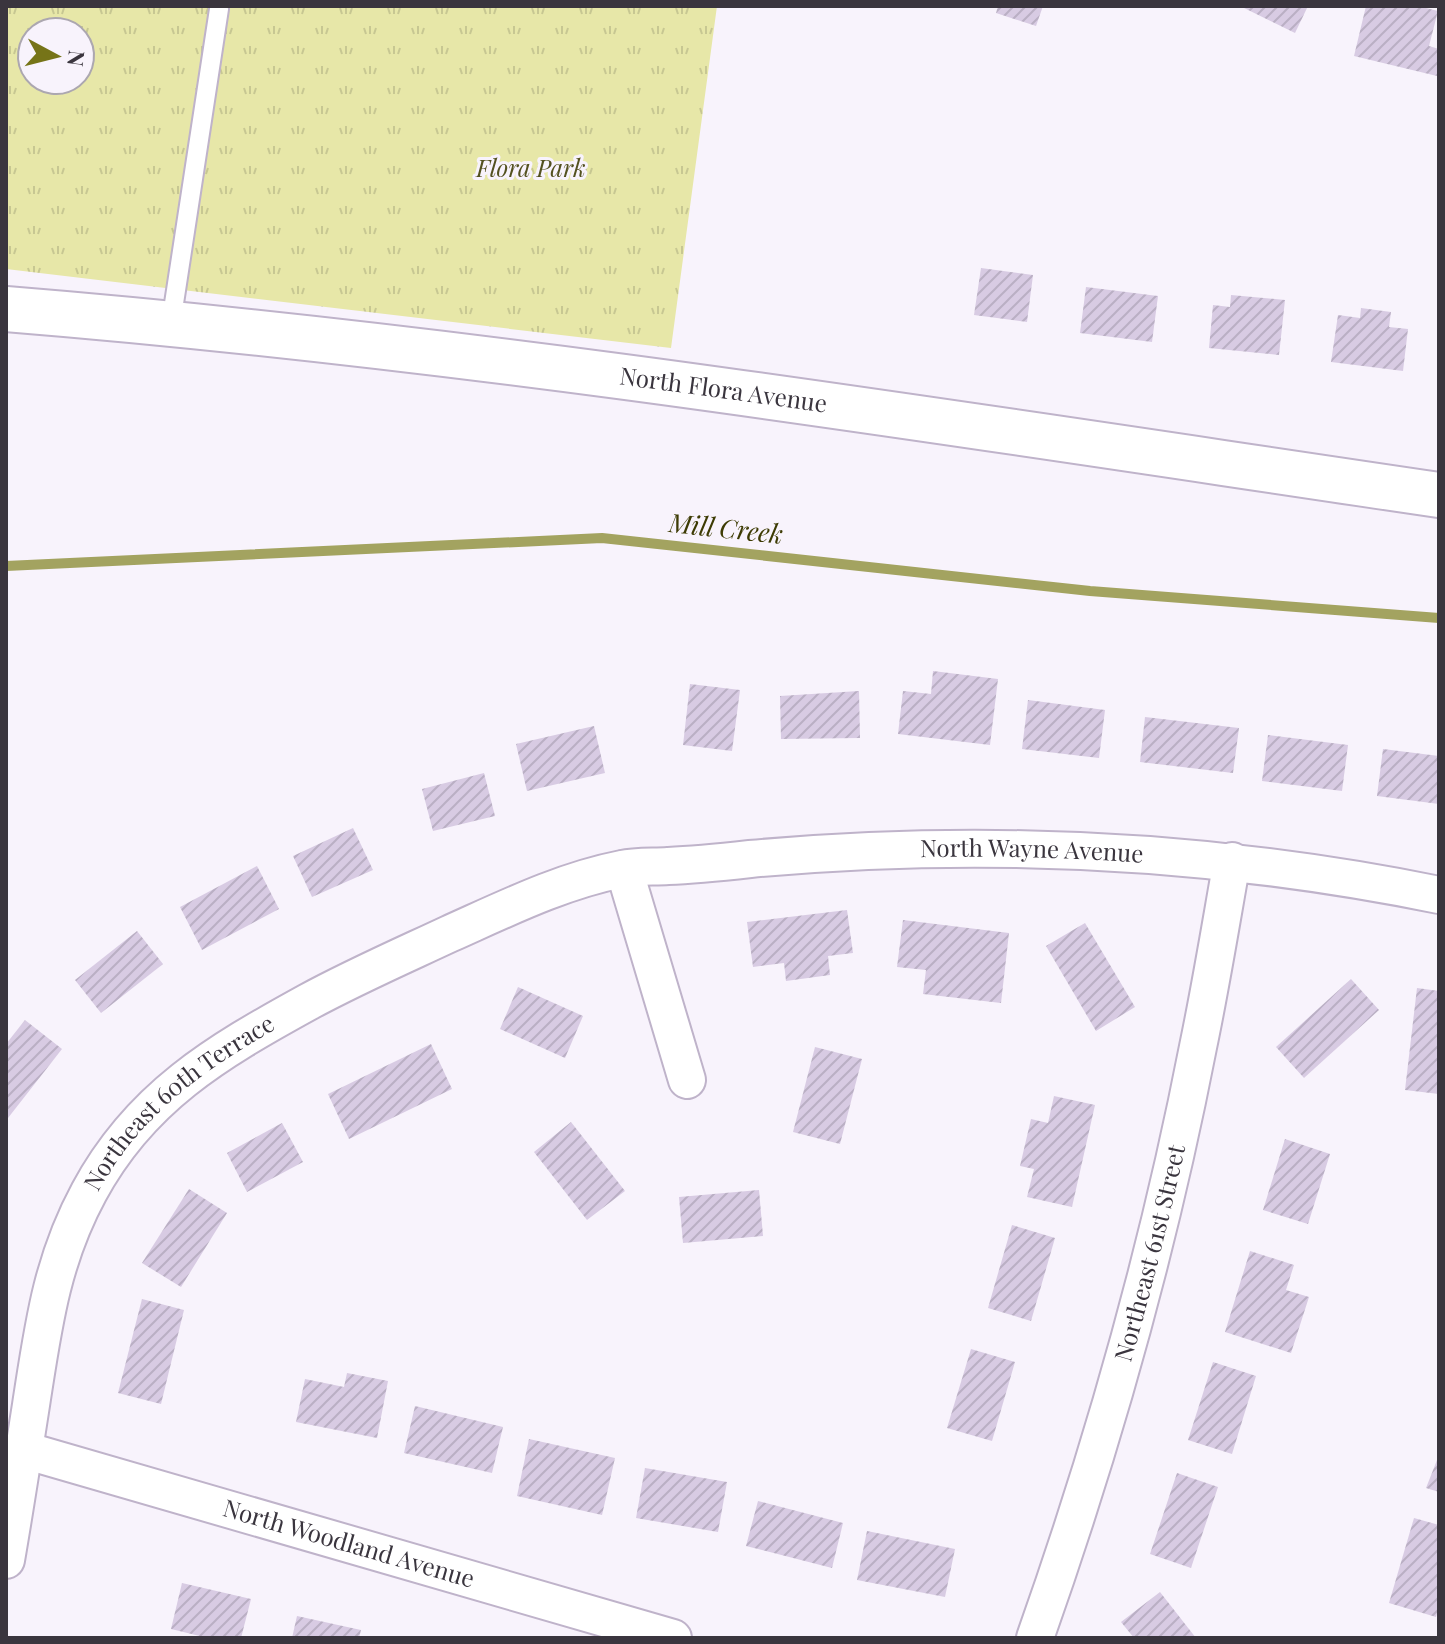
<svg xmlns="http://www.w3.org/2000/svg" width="1445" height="1644" font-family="'Playfair Display',serif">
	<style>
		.park { fill: url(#park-tufts); fill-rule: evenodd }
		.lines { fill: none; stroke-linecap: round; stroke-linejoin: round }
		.stream { stroke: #a3a360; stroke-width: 10 }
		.building { fill: url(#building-hatch) }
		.lane-casing { stroke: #bfb3ca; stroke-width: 22 }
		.street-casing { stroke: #bfb3ca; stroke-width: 40 }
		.secondary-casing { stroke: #bfb3ca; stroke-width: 48 }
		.lane { stroke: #fff; stroke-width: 18 }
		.street { stroke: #fff; stroke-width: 36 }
		.secondary { stroke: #fff; stroke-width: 44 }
		.labels { text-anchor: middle; stroke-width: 6; stroke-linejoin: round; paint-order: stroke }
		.park-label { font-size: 24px; font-style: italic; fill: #53511f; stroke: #f8f3fc }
		.street-label { font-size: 24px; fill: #3a353e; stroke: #f8f3fc }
		.water-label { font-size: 26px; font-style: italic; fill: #3d3b04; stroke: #f8f3fc }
	</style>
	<defs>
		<pattern id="park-tufts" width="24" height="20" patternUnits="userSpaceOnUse" patternTransform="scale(2)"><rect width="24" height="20" fill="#e7e7a8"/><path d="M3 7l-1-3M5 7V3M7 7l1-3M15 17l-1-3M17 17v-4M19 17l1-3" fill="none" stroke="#c7c792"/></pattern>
		<pattern id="building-hatch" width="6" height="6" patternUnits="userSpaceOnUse" patternTransform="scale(2)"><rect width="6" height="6" fill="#d8cbe3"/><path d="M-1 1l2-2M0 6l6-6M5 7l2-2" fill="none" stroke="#baafc4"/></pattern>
	</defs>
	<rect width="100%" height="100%" fill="#f8f3fc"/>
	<path class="park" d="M 6,6 L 717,6 L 671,348 L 6,269 ZM 32,32 L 80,32 L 80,80 L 32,80 Z"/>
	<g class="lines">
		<path class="stream" d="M 6,566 L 602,538 L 1090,591 L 1439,618"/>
	</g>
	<g class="building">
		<path d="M 998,6 L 1043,6 L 1036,26 L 996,13 Z"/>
		<path d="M 1240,6 L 1308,6 L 1295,33 Z"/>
		<path d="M 1366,6 L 1418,6 L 1438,11 L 1429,46 L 1439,49 L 1437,76 L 1354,56 Z"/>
		<path d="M 981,268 L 1033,275 L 1027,322 L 974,315 Z"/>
		<path d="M 1086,287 L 1158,296 L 1152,342 L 1080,333 Z"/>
		<path d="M 1231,295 L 1285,300 L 1279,355 L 1209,348 L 1213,305 L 1230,307 Z"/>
		<path d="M 1361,308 L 1391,312 L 1389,327 L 1408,329 L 1403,371 L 1331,362 L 1338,315 L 1360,318 Z"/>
		<path d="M 933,671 L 998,679 L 990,745 L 898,734 L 903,691 L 931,694 Z"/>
		<path d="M 690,684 L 740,690 L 732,751 L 683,745 Z"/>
		<path d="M 859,691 L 860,738 L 781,739 L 780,696 Z"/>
		<path d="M 1028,700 L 1105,710 L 1099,758 L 1022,749 Z"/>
		<path d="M 1145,717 L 1239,728 L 1233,773 L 1140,762 Z"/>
		<path d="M 594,726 L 605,773 L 527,791 L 516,744 Z"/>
		<path d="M 1268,735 L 1348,745 L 1342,791 L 1262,781 Z"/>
		<path d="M 1383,749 L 1439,756 L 1439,804 L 1377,796 Z"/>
		<path d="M 484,773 L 495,816 L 433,831 L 422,789 Z"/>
		<path d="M 353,828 L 373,870 L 312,897 L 293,856 Z"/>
		<path d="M 257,866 L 279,909 L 202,950 L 180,907 Z"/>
		<path d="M 847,910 L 853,953 L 828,956 L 830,975 L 786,981 L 784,963 L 753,967 L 747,922 Z"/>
		<path d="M 903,920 L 1009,933 L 1001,1003 L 923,994 L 926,970 L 897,967 Z"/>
		<path d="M 1085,923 L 1135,1007 L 1096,1031 L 1046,946 Z"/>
		<path d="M 137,931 L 163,964 L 101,1013 L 75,980 Z"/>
		<path d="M 1351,979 L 1379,1010 L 1304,1078 L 1276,1047 Z"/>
		<path d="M 518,987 L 583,1016 L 565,1058 L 500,1029 Z"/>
		<path d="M 1417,988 L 1439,991 L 1439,1094 L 1405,1090 Z"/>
		<path d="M 25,1020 L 62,1049 L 8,1118 L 6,1116 L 6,1044 Z"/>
		<path d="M 431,1044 L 452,1089 L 349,1139 L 328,1094 Z"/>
		<path d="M 815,1047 L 862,1059 L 840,1144 L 793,1132 Z"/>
		<path d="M 1054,1096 L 1095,1105 L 1072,1207 L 1027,1197 L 1034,1169 L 1020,1166 L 1031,1119 L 1048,1123 Z"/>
		<path d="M 571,1122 L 625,1191 L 587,1220 L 534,1152 Z"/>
		<path d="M 282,1123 L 303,1162 L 247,1192 L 227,1153 Z"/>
		<path d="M 1285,1139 L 1330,1154 L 1308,1224 L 1263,1210 Z"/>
		<path d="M 189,1189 L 227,1213 L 181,1287 L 142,1263 Z"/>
		<path d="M 759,1190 L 763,1236 L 683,1243 L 679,1197 Z"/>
		<path d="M 1012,1225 L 1055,1238 L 1031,1321 L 988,1308 Z"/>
		<path d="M 1250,1251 L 1294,1265 L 1286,1290 L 1309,1297 L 1291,1353 L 1225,1332 Z"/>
		<path d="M 142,1299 L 184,1310 L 161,1404 L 118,1393 Z"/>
		<path d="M 971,1349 L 1015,1362 L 992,1441 L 947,1428 Z"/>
		<path d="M 1213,1362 L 1256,1376 L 1232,1454 L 1188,1440 Z"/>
		<path d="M 347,1373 L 388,1381 L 377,1438 L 296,1422 L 305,1379 L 344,1387 Z"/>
		<path d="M 415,1406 L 503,1427 L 492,1473 L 404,1453 Z"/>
		<path d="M 529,1439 L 615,1458 L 602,1515 L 517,1496 Z"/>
		<path d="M 1439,1455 L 1439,1492 L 1426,1488 Z"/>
		<path d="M 645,1468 L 727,1482 L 718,1532 L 636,1518 Z"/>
		<path d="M 1177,1473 L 1218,1487 L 1191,1568 L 1150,1554 Z"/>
		<path d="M 758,1501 L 843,1523 L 832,1568 L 746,1546 Z"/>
		<path d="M 1414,1518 L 1439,1525 L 1439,1606 L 1436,1617 L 1389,1603 Z"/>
		<path d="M 867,1531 L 955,1549 L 945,1597 L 857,1580 Z"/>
		<path d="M 182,1583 L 251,1599 L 241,1638 L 208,1638 L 171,1629 Z"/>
		<path d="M 1160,1592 L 1196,1638 L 1134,1638 L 1121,1622 Z"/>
		<path d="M 297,1616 L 361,1630 L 359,1638 L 292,1638 Z"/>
	</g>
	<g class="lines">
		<defs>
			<path id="lane" d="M 171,323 L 219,9"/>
			<g id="street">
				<path d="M 624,869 L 687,1080"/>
				<path id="s1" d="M 24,1450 L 673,1638"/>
				<path id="s2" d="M 6,1560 C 15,1508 23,1456 31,1405 C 43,1328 51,1262 89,1192 C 140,1097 217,1052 308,1002 C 354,977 402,956 449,934 C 505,909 561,881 622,869 C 636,866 653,867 668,866 C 695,865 723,862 750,859 C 981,838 1212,849 1439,895"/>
				<path id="s3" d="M 1035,1638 C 1103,1446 1159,1247 1198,1047 C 1211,985 1221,923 1232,861"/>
			</g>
			<g id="secondary">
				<path id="s4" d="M 6,309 C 486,348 963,425 1439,495"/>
			</g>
		</defs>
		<use href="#lane" class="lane-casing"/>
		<use href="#street" class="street-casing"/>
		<use href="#secondary" class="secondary-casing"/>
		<use href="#lane" class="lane"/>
		<use href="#street" class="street"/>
		<use href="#secondary" class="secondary"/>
	</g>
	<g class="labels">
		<g class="park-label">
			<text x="531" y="177">Flora Park</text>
		</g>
		<g class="street-label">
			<text dy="8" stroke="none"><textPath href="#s4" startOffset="722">North Flora Avenue</textPath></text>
			<text dy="8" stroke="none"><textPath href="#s2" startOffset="1426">North Wayne Avenue</textPath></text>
			<text dy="8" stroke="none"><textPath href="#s2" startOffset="508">Northeast 60th Terrace</textPath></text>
			<text dy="8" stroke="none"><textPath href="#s3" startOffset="402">Northeast 61st Street</textPath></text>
			<text dy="8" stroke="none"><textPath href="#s1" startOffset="338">North Woodland Avenue</textPath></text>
		</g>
		<g class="water-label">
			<text transform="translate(726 529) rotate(6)" y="9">Mill Creek</text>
		</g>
	</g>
	<rect width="1445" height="1644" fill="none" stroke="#3a353e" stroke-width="16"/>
	<g transform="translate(56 56) rotate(97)"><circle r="38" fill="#f8f3fc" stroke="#aca7b0" stroke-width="2"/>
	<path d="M0-6L14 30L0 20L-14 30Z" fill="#767418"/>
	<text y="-12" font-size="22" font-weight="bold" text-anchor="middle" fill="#3a353e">N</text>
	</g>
</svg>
